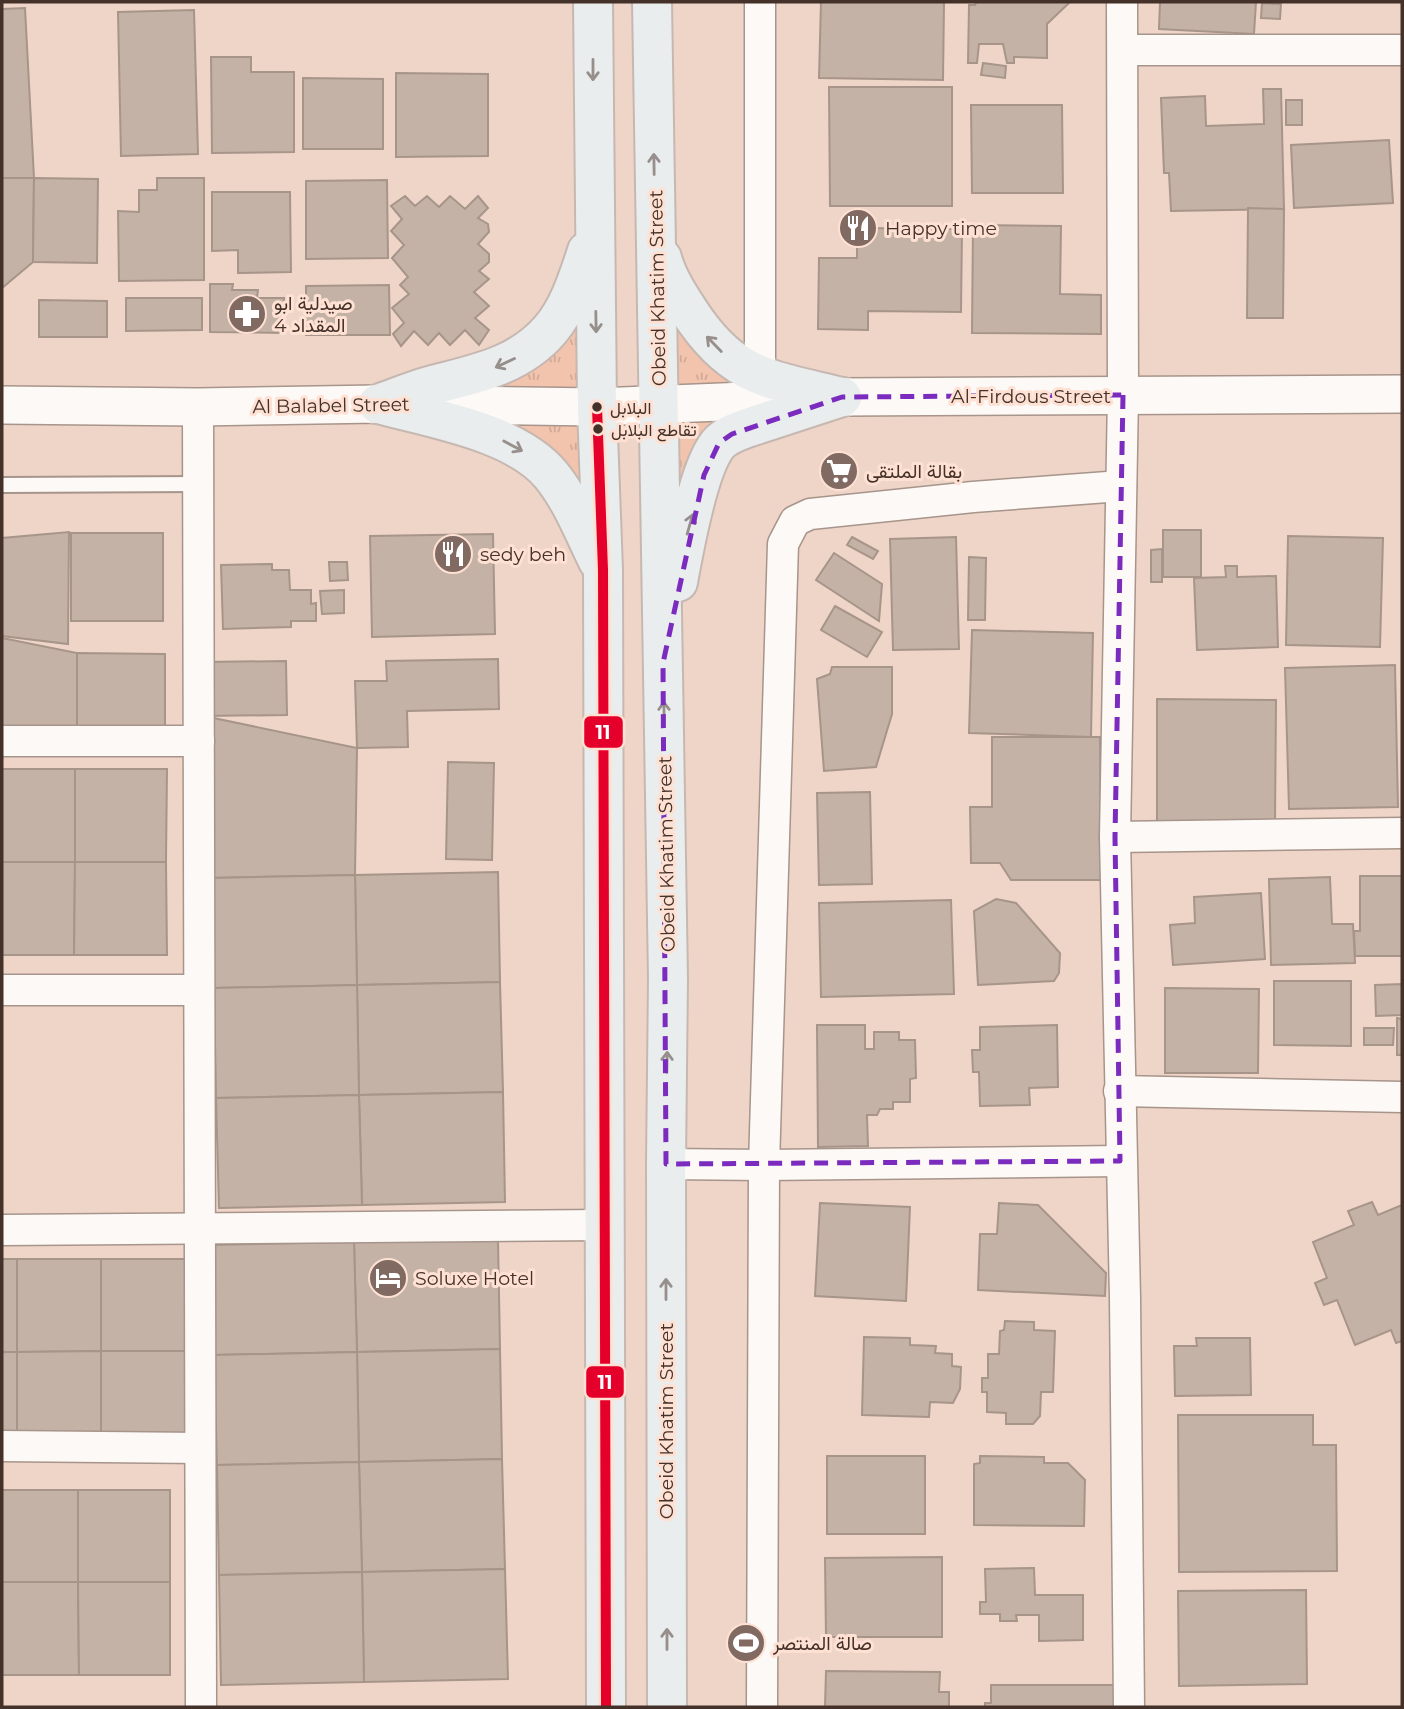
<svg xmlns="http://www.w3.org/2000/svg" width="1404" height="1709" font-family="Montserrat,Vazirmatn,sans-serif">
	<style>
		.grass { fill: url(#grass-tufts) }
		.building { fill: #c5b2a6; stroke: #a79589; stroke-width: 2 }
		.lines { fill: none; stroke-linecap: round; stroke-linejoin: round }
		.service-casing { stroke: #a7948a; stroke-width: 18 }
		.minor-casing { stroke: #a7948a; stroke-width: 33 }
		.tertiary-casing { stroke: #a7948a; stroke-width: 40 }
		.primary-casing { stroke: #c6b8b1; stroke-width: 42 }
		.service { stroke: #fdf9f7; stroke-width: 14 }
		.minor { stroke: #fdf9f7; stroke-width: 30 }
		.tertiary { stroke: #fdf9f7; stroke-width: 37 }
		.primary { stroke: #eaeded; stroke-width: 38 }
		.bus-1-casing { stroke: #fee1d3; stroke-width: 16 }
		.bus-1 { stroke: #e4002b; stroke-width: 10 }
		.oneway { stroke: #978f8b }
		.marked { fill: none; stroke: #7b2cbf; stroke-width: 5; stroke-dasharray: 14 9; stroke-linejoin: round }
		.bus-dot { fill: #443129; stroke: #fee1d3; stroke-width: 2.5 }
		.labels { text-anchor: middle; stroke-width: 6; stroke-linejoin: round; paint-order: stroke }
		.bus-label { font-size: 17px; fill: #443129; stroke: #fee1d3; text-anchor: start }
		.poi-label { font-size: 19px; fill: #443129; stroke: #fee1d3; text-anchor: start }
		.street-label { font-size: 19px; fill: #443129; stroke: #fee1d3 }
		.line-badge { stroke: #fee1d3; stroke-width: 2.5 }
		.badge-label { font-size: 19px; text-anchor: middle; font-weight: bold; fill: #fff }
	</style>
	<defs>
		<pattern id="grass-tufts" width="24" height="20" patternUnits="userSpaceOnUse" patternTransform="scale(1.75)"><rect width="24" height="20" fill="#f2c4ae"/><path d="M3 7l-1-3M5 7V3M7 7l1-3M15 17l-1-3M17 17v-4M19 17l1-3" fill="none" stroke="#d1a996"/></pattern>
	</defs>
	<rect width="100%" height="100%" fill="#efd5c8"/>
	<g class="grass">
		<path d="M 667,295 L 764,392 L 667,395 Z"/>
		<path d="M 584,311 L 584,397 L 446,398 Z"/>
		<path d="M 767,407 L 668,514 L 667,414 Z"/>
		<path d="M 444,411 L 584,413 L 587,487 L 535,437 L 526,432 Z"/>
	</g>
	<g class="building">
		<path d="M 821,2 L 944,2 L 943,80 L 819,78 Z"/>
		<path d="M 976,2 L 1070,2 L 1047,24 L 1047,58 L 1014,57 L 1014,63 L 1007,63 L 1003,44 L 979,44 L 977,63 L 968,63 L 969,5 L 975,5 Z"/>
		<path d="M 1160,2 L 1256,2 L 1254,34 L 1159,29 Z"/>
		<path d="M 1262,3 L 1281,4 L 1280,19 L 1261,18 Z"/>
		<path d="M 25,8 L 34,178 L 2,178 L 2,9 Z"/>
		<path d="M 194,10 L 198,154 L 121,156 L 118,12 Z"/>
		<path d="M 211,57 L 251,57 L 251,72 L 294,72 L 294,152 L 212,153 Z"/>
		<path d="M 983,63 L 1006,66 L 1005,78 L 981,75 Z"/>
		<path d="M 396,73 L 488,74 L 488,156 L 396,157 Z"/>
		<path d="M 303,78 L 383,79 L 383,149 L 303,149 Z"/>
		<path d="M 829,87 L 952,87 L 952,206 L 830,206 Z"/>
		<path d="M 1263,89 L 1281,89 L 1284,209 L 1171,211 L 1169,173 L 1164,173 L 1161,98 L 1205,96 L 1206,126 L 1264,124 Z"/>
		<rect x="1286" y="100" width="16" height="25"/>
		<path d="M 971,105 L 1062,105 L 1063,193 L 972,193 Z"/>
		<path d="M 1389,140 L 1393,203 L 1294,208 L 1291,145 Z"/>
		<path d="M 2,178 L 34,178 L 33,262 L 2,288 Z"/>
		<path d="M 34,178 L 98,179 L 97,263 L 33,262 Z"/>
		<path d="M 157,178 L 204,178 L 204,280 L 119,281 L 118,211 L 139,212 L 139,190 L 157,190 Z"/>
		<path d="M 387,180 L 388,258 L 306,259 L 306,181 Z"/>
		<path d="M 212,192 L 290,192 L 291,272 L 238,273 L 238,250 L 212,251 Z"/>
		<path d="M 405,196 L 415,206 L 427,196 L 439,207 L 450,196 L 465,209 L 478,196 L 488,208 L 478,218 L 488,224 L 489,232 L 478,244 L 489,254 L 489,262 L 479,271 L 489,279 L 474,292 L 489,306 L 475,318 L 489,330 L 479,345 L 465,330 L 450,345 L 439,333 L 428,345 L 414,331 L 401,346 L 393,334 L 404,323 L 392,308 L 409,294 L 400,285 L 408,277 L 392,258 L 404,245 L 391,231 L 402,219 L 391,206 Z"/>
		<path d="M 1248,208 L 1284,209 L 1283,318 L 1247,318 Z"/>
		<path d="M 973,225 L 1061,226 L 1060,294 L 1101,295 L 1101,334 L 972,333 Z"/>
		<path d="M 857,228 L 962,229 L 961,312 L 868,311 L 868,330 L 818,329 L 819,258 L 857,258 Z"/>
		<path d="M 210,284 L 233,284 L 232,290 L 258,290 L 257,298 L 284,298 L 284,333 L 210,332 Z"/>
		<path d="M 389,285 L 390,335 L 306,335 L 306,286 Z"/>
		<path d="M 126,298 L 202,298 L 202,330 L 126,331 Z"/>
		<path d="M 39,300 L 107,301 L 107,337 L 39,337 Z"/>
		<rect x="1163" y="530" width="38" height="47"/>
		<path d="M 69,532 L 68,644 L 2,636 L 2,538 Z"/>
		<rect x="71" y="533" width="92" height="88"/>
		<path d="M 493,534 L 495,634 L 372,637 L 370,536 Z"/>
		<path d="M 1288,536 L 1383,538 L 1380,647 L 1286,645 Z"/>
		<path d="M 852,537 L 878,551 L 873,559 L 847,545 Z"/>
		<path d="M 956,537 L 959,649 L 893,650 L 890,539 Z"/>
		<path d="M 1162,549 L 1162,582 L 1151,582 L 1151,550 Z"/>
		<path d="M 834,553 L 882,584 L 879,621 L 816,580 Z"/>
		<path d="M 969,557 L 986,558 L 985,620 L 968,620 Z"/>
		<path d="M 329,562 L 347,562 L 348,580 L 330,581 Z"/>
		<path d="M 272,564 L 272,570 L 289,570 L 290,590 L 311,590 L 311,604 L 316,603 L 316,621 L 291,621 L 291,627 L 223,629 L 221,565 Z"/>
		<path d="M 1225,566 L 1237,566 L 1237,577 L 1276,576 L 1278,647 L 1197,650 L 1194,578 L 1226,577 Z"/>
		<path d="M 344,590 L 344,613 L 322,614 L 320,591 Z"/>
		<path d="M 835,606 L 882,632 L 867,657 L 821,630 Z"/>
		<path d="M 972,630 L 1093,633 L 1091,737 L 969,733 Z"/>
		<path d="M 2,638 L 77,653 L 77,728 L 2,727 Z"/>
		<path d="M 77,653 L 165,654 L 165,728 L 77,728 Z"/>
		<path d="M 498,659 L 499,709 L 407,711 L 408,747 L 357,748 L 355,681 L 387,681 L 386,661 Z"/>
		<path d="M 286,661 L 287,715 L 204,716 L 203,662 Z"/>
		<path d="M 1395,665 L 1398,807 L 1289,809 L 1285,668 Z"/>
		<path d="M 832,667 L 892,667 L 892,714 L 876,767 L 824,771 L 817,679 L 830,674 Z"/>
		<path d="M 1157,699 L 1276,700 L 1275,823 L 1157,822 Z"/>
		<path d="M 204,716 L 357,748 L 355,875 L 211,878 Z"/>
		<path d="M 992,737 L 1100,737 L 1101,880 L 1011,880 L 1000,863 L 971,863 L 970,807 L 992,807 Z"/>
		<path d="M 448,762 L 494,763 L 492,860 L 446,859 Z"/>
		<rect x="2" y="769" width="73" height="93"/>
		<path d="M 75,769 L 167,769 L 166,862 L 75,862 Z"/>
		<path d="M 870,792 L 872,884 L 819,885 L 817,793 Z"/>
		<path d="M 2,862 L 75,862 L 74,955 L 2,955 Z"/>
		<path d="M 75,862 L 166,862 L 167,955 L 74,955 Z"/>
		<path d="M 498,872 L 500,982 L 357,985 L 355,875 Z"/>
		<path d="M 355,875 L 357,985 L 214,988 L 211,878 Z"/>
		<path d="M 1360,876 L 1402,876 L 1402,956 L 1355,956 L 1354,931 L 1360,931 Z"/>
		<path d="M 1330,877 L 1332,924 L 1353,924 L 1355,963 L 1271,965 L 1269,879 Z"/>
		<path d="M 1261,893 L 1265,959 L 1173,965 L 1170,925 L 1195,923 L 1194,897 Z"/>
		<path d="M 996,899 L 1016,903 L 1060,953 L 1059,973 L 1054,981 L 978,985 L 974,911 Z"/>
		<path d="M 951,900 L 954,994 L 821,997 L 819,903 Z"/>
		<path d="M 1274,981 L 1351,981 L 1351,1046 L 1274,1045 Z"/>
		<path d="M 500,982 L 503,1092 L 359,1095 L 357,985 Z"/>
		<path d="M 1402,984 L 1402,1015 L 1376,1016 L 1375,985 Z"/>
		<path d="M 357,985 L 359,1095 L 216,1098 L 214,988 Z"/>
		<path d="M 1165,988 L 1259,989 L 1258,1073 L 1165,1073 Z"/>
		<path d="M 1397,1018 L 1402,1019 L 1402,1055 L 1397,1055 Z"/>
		<path d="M 817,1025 L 865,1025 L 865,1049 L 874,1049 L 874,1032 L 899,1032 L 899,1040 L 915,1040 L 916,1078 L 910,1079 L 910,1102 L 893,1102 L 893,1109 L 880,1109 L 877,1115 L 867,1115 L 868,1146 L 818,1147 Z"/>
		<path d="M 1057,1025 L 1058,1087 L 1029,1088 L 1030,1105 L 980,1106 L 979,1072 L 973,1072 L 972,1050 L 980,1050 L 980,1027 Z"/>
		<path d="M 1364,1028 L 1394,1028 L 1393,1045 L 1364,1045 Z"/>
		<path d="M 503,1092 L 505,1202 L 362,1205 L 359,1095 Z"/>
		<path d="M 359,1095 L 362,1205 L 219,1208 L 216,1098 Z"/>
		<path d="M 1372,1202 L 1378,1215 L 1402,1205 L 1402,1341 L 1396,1343 L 1391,1330 L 1355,1345 L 1337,1300 L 1324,1305 L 1315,1283 L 1327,1278 L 1313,1242 L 1354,1225 L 1348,1211 Z"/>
		<path d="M 820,1203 L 910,1207 L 906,1301 L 815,1296 Z"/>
		<path d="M 999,1203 L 1038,1205 L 1106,1273 L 1105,1296 L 978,1290 L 980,1234 L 997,1234 Z"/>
		<path d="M 498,1239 L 500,1349 L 357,1352 L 354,1242 Z"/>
		<path d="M 354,1242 L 357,1352 L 214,1355 L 211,1245 Z"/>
		<rect x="2" y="1259" width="15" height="93"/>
		<path d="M 17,1259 L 101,1259 L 101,1351 L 17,1352 Z"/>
		<rect x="101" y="1259" width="84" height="92"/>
		<path d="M 1005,1321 L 1034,1322 L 1034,1330 L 1055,1331 L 1053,1392 L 1041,1392 L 1040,1416 L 1033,1424 L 1006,1424 L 1006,1413 L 987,1412 L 987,1392 L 982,1392 L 982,1378 L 988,1378 L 988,1354 L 999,1354 L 1000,1331 L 1004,1330 Z"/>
		<path d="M 864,1337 L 910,1338 L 910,1345 L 936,1346 L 935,1353 L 952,1354 L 952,1366 L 961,1367 L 960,1389 L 953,1403 L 930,1402 L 929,1417 L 862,1415 Z"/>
		<path d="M 1196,1338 L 1250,1338 L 1251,1395 L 1175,1396 L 1174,1346 L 1197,1346 Z"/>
		<path d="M 500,1349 L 502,1459 L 359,1462 L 357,1352 Z"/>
		<rect x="101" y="1351" width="84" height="93"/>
		<path d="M 101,1351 L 101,1444 L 17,1444 L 17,1352 Z"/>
		<rect x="2" y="1352" width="15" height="92"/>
		<path d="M 357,1352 L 359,1462 L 217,1465 L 214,1355 Z"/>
		<path d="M 1178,1415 L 1313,1415 L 1313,1445 L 1336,1445 L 1337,1571 L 1179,1572 Z"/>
		<rect x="827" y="1456" width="98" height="78"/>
		<path d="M 980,1456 L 1044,1457 L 1044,1463 L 1068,1463 L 1085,1480 L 1084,1526 L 974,1525 L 974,1464 L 980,1463 Z"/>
		<path d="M 502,1459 L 505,1569 L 362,1572 L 359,1462 Z"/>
		<path d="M 359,1462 L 362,1572 L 219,1575 L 217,1465 Z"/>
		<rect x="2" y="1490" width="76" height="92"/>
		<rect x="78" y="1490" width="92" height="92"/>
		<path d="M 942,1557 L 942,1637 L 826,1637 L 825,1558 Z"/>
		<path d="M 1034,1568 L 1035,1595 L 1083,1595 L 1083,1640 L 1039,1641 L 1039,1615 L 1016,1615 L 1017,1621 L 1000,1621 L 1000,1614 L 980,1614 L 980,1602 L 986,1602 L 985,1569 Z"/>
		<path d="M 505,1569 L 508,1679 L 364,1682 L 362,1572 Z"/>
		<path d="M 362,1572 L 364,1682 L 221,1685 L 219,1575 Z"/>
		<path d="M 2,1582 L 78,1582 L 79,1675 L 2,1675 Z"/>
		<path d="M 78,1582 L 170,1582 L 170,1675 L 79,1675 Z"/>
		<path d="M 1306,1590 L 1307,1684 L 1179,1686 L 1178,1591 Z"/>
		<path d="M 826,1671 L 940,1672 L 939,1692 L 949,1692 L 949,1707 L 825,1707 Z"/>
		<path d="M 991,1685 L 1114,1685 L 1114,1707 L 985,1707 L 985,1703 L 991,1703 Z"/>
	</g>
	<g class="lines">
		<defs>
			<path id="service" d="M 2,485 L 198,484"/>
			<g id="minor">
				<path d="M 1122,2 L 1123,395 L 1115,837 L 1125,1298 L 1129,1707"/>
				<path d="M 1124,50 L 1402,50"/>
				<path d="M 760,376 L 760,2"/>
				<path d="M 198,407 L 201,1707"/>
				<path d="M 2,741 L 199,741"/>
				<path d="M 1115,837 L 1402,833"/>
				<path d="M 2,990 L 199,990"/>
				<path d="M 1119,1091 L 1402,1097"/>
				<path d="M 666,1164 L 764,1165 L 1120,1161"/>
				<path d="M 2,1230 L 605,1225"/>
				<path d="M 2,1446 L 200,1448"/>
				<path d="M 762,1707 L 764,1165 L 783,544 L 795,521 L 810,514 L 973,497 L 1121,486"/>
			</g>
			<path id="tertiary" d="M 2,405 L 198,407 L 378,404 L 597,407 L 842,397 L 1402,394"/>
			<g id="primary">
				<path d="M 593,2 L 597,407 L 603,570 L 606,1707"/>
				<path d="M 652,2 L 668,979 L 666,1164 L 667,1707"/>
				<path d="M 662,258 C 667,277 678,294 689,311 C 733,379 769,379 842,397"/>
				<path d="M 378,404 C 395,398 412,391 429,386 C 474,374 518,367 550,330 C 569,308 578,278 587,251"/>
				<path d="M 378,404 C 430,418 516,432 551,475 C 571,499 584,533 598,561"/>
				<path d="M 678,582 C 684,549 698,469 718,444 C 725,436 736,432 747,428 L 842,397"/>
			</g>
		</defs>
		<use href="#service" class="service-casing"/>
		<use href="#minor" class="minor-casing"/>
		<use href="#tertiary" class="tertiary-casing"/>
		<use href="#primary" class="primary-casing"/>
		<use href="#service" class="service"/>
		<use href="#minor" class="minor"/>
		<use href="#tertiary" class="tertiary"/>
		<use href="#primary" class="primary"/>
		<defs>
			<path id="bus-1" d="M 597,407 L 603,570 L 606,1707"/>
		</defs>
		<use href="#bus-1" class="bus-1-casing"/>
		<use href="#bus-1" class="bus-1"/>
	</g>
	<defs><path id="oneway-shaft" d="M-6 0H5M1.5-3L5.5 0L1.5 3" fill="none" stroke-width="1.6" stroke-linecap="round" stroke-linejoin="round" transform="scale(1.75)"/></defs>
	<g class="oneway">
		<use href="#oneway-shaft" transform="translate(593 70) rotate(90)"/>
		<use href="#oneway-shaft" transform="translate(654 164) rotate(-91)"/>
		<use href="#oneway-shaft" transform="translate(596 322) rotate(89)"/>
		<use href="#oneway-shaft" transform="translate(714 344) rotate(-134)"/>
		<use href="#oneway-shaft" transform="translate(505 363) rotate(155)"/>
		<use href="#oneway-shaft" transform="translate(513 446) rotate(28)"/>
		<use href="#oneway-shaft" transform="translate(690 524) rotate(-74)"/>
		<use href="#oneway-shaft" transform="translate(664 712) rotate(-91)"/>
		<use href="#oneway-shaft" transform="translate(667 1062) rotate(-89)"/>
		<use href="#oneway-shaft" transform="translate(666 1289) rotate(-90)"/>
		<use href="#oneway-shaft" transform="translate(667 1639) rotate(-90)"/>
	</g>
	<path class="marked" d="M 1123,395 L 1115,837 L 1120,1161 L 666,1164 L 663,663 L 704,475 L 719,443 L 732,434 L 842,397 Z"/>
	<defs>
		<symbol id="restaurant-disc" viewBox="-11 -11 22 22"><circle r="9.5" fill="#806a61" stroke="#fee1d3"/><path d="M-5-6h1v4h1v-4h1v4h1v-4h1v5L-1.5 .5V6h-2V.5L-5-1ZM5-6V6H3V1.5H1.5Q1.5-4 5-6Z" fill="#fff"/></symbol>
		<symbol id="pharmacy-disc" viewBox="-11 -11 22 22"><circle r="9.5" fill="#806a61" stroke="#fee1d3"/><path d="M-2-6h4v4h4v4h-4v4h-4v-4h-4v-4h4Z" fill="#fff"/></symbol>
		<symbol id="supermarket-disc" viewBox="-11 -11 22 22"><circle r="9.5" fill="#806a61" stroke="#fee1d3"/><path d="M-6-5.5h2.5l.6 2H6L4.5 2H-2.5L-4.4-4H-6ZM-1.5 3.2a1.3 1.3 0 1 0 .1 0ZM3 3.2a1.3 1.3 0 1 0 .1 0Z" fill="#fff"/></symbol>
		<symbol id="hotel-disc" viewBox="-11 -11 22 22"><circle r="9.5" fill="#806a61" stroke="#fee1d3"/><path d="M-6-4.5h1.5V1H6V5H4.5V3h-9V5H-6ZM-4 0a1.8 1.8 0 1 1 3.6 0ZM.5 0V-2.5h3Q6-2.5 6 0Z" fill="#fff"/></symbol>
		<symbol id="stadium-disc" viewBox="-11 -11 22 22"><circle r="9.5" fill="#806a61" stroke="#fee1d3"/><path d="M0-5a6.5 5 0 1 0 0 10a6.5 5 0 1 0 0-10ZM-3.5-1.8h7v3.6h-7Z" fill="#fff"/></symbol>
	</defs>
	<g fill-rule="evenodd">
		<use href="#restaurant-disc" x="836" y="206" width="44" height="44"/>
		<use href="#pharmacy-disc" x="225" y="292" width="44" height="44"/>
		<use href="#supermarket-disc" x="817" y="449" width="44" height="44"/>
		<use href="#restaurant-disc" x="431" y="532" width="44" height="44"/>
		<use href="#hotel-disc" x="366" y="1256" width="44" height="44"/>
		<use href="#stadium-disc" x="724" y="1621" width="44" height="44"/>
	</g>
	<g class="bus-dot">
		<circle cx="597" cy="407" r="6"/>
		<circle cx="598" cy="429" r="6"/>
	</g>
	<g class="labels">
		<g class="bus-label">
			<text x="610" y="414">البلابل</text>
			<text x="611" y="436">تقاطع البلابل</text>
		</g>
		<g class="poi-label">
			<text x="885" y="235">Happy time</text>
			<text x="274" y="310">صيدلية ابو<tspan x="274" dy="22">المقداد 4</tspan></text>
			<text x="866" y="478">بقالة الملتقى</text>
			<text x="480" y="561">sedy beh</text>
			<text x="415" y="1285">Soluxe Hotel</text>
			<text x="773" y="1650">صالة المنتصر</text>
		</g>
		<g class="street-label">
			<text transform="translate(657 288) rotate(-91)" y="7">Obeid Khatim Street</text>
			<text x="1031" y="403">Al-Firdous Street</text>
			<text transform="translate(331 405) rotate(-1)" y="7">Al Balabel Street</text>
			<text transform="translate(666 854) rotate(-91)" y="7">Obeid Khatim Street</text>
			<text transform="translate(666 1421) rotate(-90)" y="7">Obeid Khatim Street</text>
		</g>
	</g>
	<g class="line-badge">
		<rect x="583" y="715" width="41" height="34" rx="7" fill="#e4002b"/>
		<rect x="585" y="1365" width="40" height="34" rx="7" fill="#e4002b"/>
	</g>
	<g class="badge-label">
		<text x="603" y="739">11</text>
		<text x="605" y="1389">11</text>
	</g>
	<rect width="1404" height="1709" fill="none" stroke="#443129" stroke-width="7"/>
</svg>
